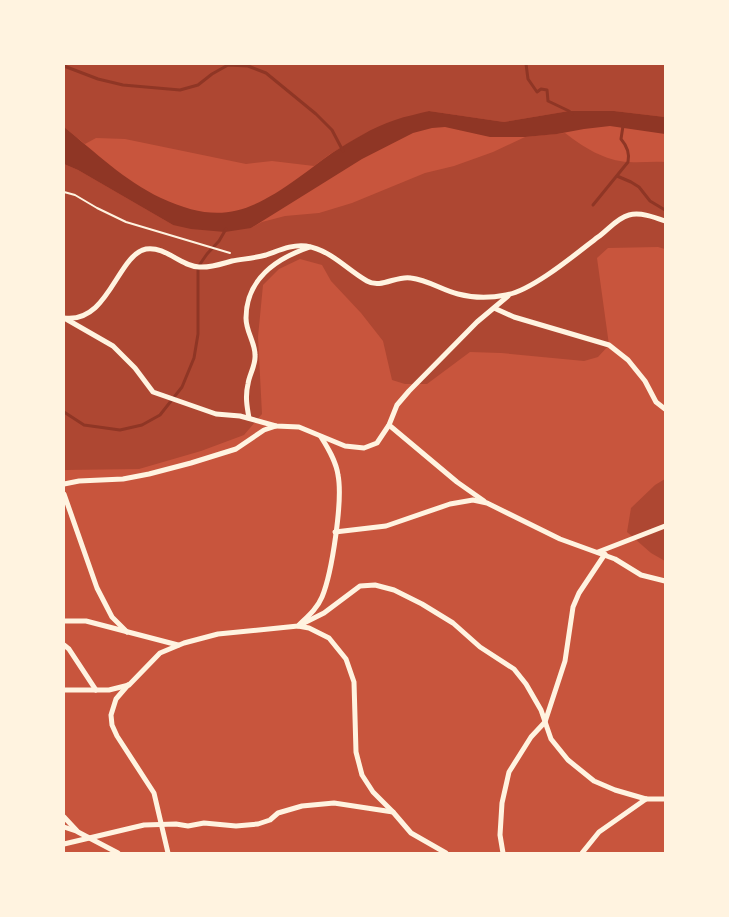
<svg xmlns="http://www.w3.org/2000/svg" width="729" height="917" font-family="'Fira Sans',sans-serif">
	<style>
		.green { fill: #ae4732 }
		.water { fill: #8f3625 }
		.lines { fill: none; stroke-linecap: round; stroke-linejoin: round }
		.stream { stroke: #8f3625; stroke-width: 3 }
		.path { stroke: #fff3e0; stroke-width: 2 }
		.minor { stroke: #fff3e0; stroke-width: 5 }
	</style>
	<rect width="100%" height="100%" fill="#c8553d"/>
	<g class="green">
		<path d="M 64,64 L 665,64 L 665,117 L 614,111 L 569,111 L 504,122 L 429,111 L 366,133 L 330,154 L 314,166 L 272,161 L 246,164 L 125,139 L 96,138 L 85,144 L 64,127 Z"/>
		<path d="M 565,133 C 583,147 605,161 629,162 C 641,163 653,161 665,162 L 665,249 L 658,247 L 608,248 L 597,258 L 609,345 L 598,357 L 584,361 L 501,353 L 470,352 L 427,384 L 405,384 L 392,380 L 383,341 L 361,313 L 331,281 L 322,265 L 300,259 L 279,269 L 263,285 L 258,337 L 262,414 L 244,435 L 201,451 L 139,469 L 64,470 L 64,164 L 78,170 L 173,225 L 251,228 L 262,222 L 285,216 L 319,213 L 352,203 L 425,173 L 454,166 L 493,152 L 525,137 Z"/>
		<path d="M 665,479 L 665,561 L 651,553 L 627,532 L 631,508 L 655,485 Z"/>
	</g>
	<path class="water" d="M 429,111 L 504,122 L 569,111 L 614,111 L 665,117 L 665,134 L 610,126 L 584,129 L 557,134 L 525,137 L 490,137 L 445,127 L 432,128 L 413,133 L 362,159 L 251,228 L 225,232 L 191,229 L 173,225 L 78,170 L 64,164 L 64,127 C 95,152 125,181 161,198 C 219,225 249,213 298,178 C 310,170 320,161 332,153 C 351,141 373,127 395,120 C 406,116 418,114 429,111 Z"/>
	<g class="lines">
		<g class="stream">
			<path d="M 526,64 L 528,79 L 537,92 L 541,89 L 547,90 L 548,101 L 569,111 L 572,114"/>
			<path d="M 64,66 L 98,79 L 123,85 L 180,90 L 198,85 L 212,74 L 228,65 L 248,66 L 266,73 L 316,114 L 332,130 L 343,151"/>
			<path d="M 617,176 L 631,182 L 639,187 L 650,201 L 665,210"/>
			<path d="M 593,205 L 628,162 C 630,153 627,146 621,139 L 623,126"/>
			<path d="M 64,412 L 84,425 L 120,430 L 142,425 L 160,415 L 182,387 L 194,358 L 198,334 L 198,267 L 207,254 L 219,241 L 226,229"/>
		</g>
		<path class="path" d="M 64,192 L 75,195 L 97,208 L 126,222 L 230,253"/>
		<g class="minor">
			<path d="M 494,308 L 514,317 L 609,345 L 628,360 L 645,381 L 656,402 L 665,409"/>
			<path d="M 64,318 C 109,324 117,255 146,249 C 166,246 180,266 199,267 C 211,268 221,264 232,261 C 243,259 255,258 266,255 C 278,251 292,244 306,246 C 331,250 346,269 367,281 C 381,289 397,275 411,278 C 428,280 442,290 458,294 C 473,298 491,298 506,295 C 532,291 577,253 598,237 C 608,230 617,218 629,215 C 640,212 654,217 665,221"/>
			<path d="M 66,319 L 113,346 L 135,368 L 153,392 L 216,414 L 240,416 L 276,426 L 299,427 L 345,446 L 364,448 L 377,443 L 389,425 L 397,405 L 409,391 L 477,322 L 508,296"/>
			<path d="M 249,418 C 247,407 245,396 248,384 C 249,375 256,365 255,355 C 255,342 246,332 246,318 C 246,279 277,258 310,247"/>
			<path d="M 389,425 L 457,482 L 484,501"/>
			<path d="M 321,437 C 328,448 336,461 338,475 C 343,500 332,573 322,597 C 317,609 307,617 298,626 L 309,628 L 329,638 L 346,659 L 354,682 L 356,752 L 362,775 L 373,792 L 393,812 L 411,833 L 446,853"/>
			<path d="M 64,484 L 79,481 L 123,479 L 149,474 L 191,463 L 236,449 L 264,430 L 276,426"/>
			<path d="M 64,494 L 97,588 L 112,617 L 127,632"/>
			<path d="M 335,532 L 386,526 L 450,504 L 473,500 L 487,503 L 560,539 L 615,559 L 641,575 L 665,581"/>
			<path d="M 598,552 L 665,526"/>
			<path d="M 64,621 L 86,621 L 178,645"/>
			<path d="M 64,645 L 69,649 L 96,690"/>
			<path d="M 128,685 L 116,699 L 111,715 L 112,725 L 117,736 L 154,793 L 168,853"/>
			<path d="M 64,690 L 109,690 L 129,685 L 160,653 L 184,643 L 218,634 L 298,626 L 324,613 L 360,586 L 375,585 L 394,590 L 422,604 L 453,623 L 480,647 L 514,669 L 526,684 L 541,710 L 551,739 L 568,760 L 594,781 L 615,790 L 646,799 L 665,799"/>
			<path d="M 64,817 L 78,832 L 118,853"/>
			<path d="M 64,827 L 76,831"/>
			<path d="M 64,844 L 144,825 L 176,824 L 188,826 L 204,823 L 236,826 L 258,824 L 270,820 L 278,813 L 302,806 L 334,803 L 393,812"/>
			<path d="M 503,853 L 500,835 L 502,803 L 509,772 L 531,737 L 545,722 L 565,661 L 573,607 L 579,593 L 605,554"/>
			<path d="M 582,853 L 599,832 L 646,799"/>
		</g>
	</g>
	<rect width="729" height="917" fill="none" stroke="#fff3e0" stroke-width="130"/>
</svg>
